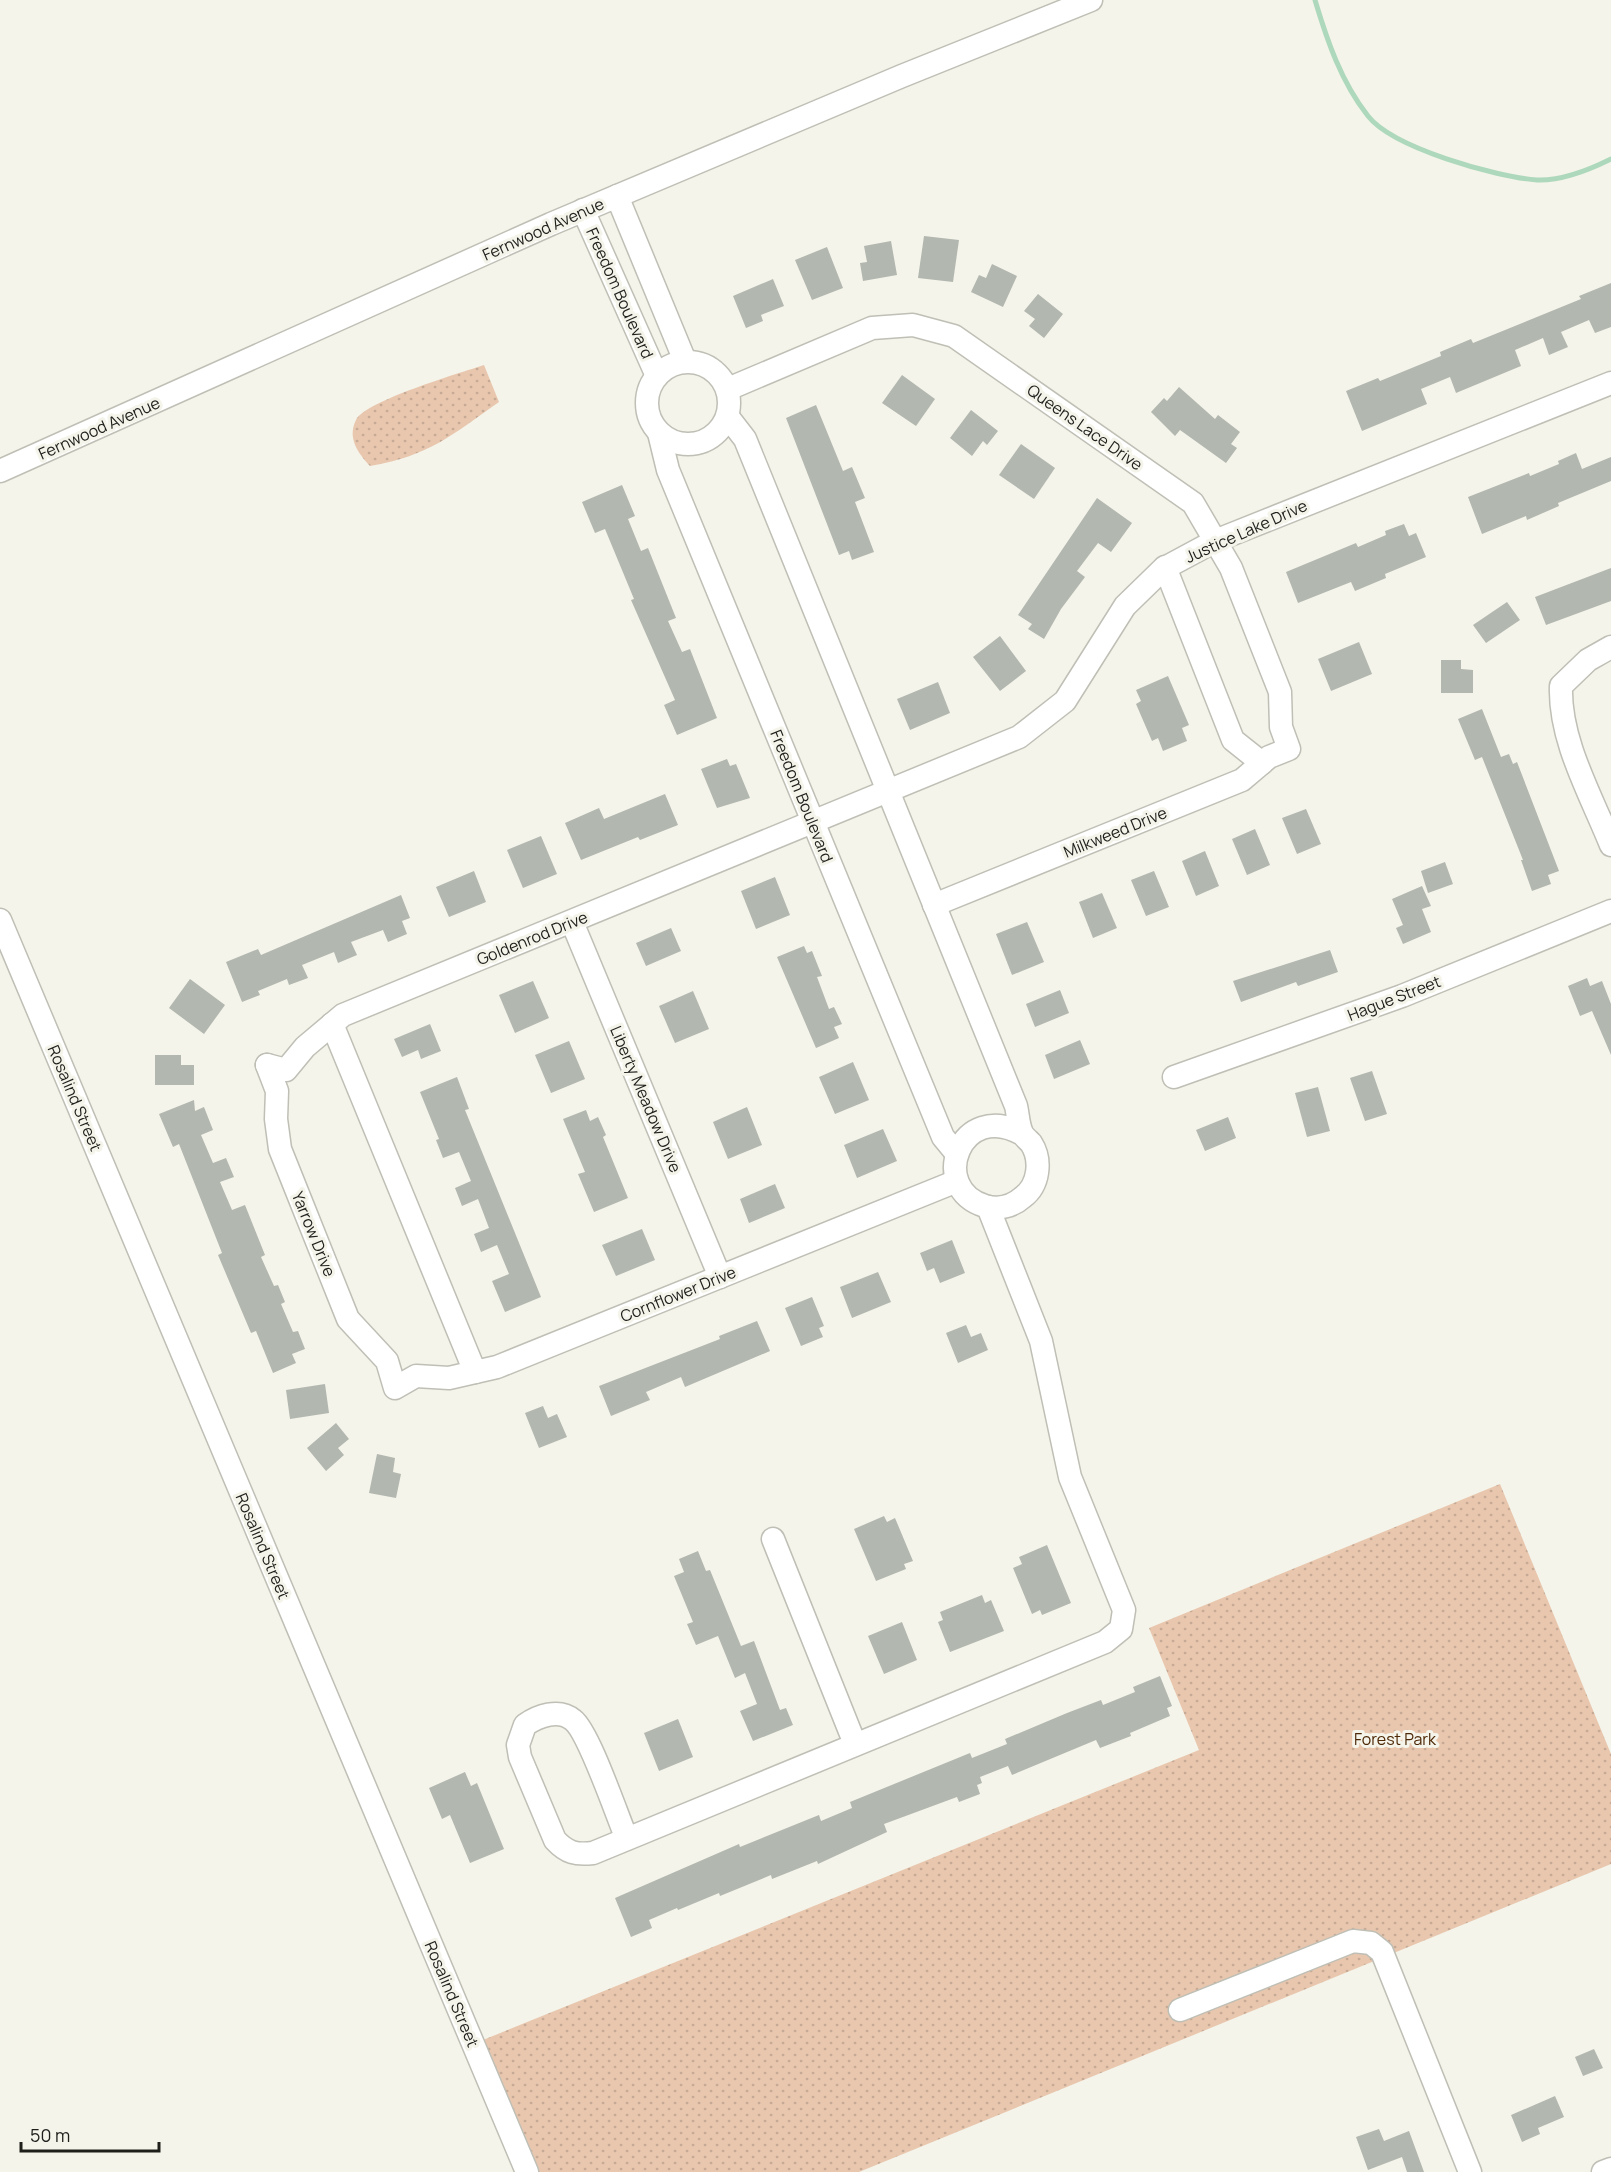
<svg xmlns="http://www.w3.org/2000/svg" width="1611" height="2172" font-family="Manrope,sans-serif">
	<style>
		.green { fill: url(#green-dots) }
		.lines { fill: none; stroke-linecap: round; stroke-linejoin: round }
		.stream { stroke: #aed8bc; stroke-width: 5 }
		.building { fill: #b2b7af }
		.minor-casing { stroke: #bfbfb6; stroke-width: 25 }
		.minor { stroke: #fff; stroke-width: 22 }
		.labels { text-anchor: middle; stroke-width: 6; stroke-linejoin: round; paint-order: stroke }
		.street-label { font-size: 16px; fill: #1e1e1b; stroke: #f4f4ea }
		.park-label { font-size: 16px; fill: #4d2807; stroke: #f4f4ea }
	</style>
	<defs>
		<pattern id="green-dots" width="8" height="8" patternUnits="userSpaceOnUse" patternTransform="scale(1.5)"><rect width="8" height="8" fill="#e9c7ae"/><path d="M2 2h.1M6 6h.1" fill="none" stroke="#c7aa95" stroke-width="1.8" stroke-linecap="round"/></pattern>
	</defs>
	<rect width="100%" height="100%" fill="#f4f4ea"/>
	<g class="green">
		<path d="M 484,365 L 499,402 C 452,435 429,456 370,466 C 358,453 347,438 356,420 C 365,401 460,373 484,365 Z"/>
		<path d="M 1500,1484 L 1611,1754 L 1611,1864 L 859,2172 L 537,2172 L 483,2040 L 1199,1750 L 1149,1628 Z"/>
	</g>
	<g class="lines">
		<path class="stream" d="M 1315,0 C 1327,40 1341,82 1368,116 C 1393,148 1496,177 1537,180 C 1562,181 1589,170 1611,159"/>
	</g>
	<g class="building">
		<path d="M 924,236 L 959,240 L 953,282 L 918,278 Z"/>
		<path d="M 891,241 L 897,275 L 863,281 L 860,263 L 867,262 L 864,246 Z"/>
		<path d="M 827,247 L 843,288 L 812,300 L 795,260 Z"/>
		<path d="M 992,264 L 1017,276 L 1003,307 L 971,292 L 979,275 L 986,278 Z"/>
		<path d="M 773,279 L 784,306 L 761,315 L 763,321 L 746,328 L 733,296 Z"/>
		<path d="M 1611,283 L 1611,327 L 1595,333 L 1589,320 L 1561,332 L 1568,347 L 1549,355 L 1543,338 L 1515,350 L 1521,366 L 1456,393 L 1450,377 L 1421,389 L 1427,404 L 1362,431 L 1346,391 L 1378,378 L 1380,381 L 1441,356 L 1440,352 L 1471,339 L 1473,343 L 1581,299 L 1579,296 Z"/>
		<path d="M 1038,294 L 1063,314 L 1044,338 L 1029,326 L 1035,319 L 1024,311 Z"/>
		<path d="M 902,375 L 935,399 L 916,426 L 882,403 Z"/>
		<path d="M 1179,387 L 1215,419 L 1218,415 L 1240,432 L 1231,444 L 1237,448 L 1226,463 L 1180,430 L 1175,436 L 1151,412 L 1164,398 L 1167,401 Z"/>
		<path d="M 816,405 L 843,471 L 852,467 L 865,498 L 855,502 L 874,552 L 852,560 L 849,551 L 839,555 L 786,418 Z"/>
		<path d="M 971,410 L 998,431 L 987,445 L 983,441 L 972,456 L 950,438 Z"/>
		<path d="M 1021,444 L 1055,468 L 1034,499 L 999,475 Z"/>
		<path d="M 1576,453 L 1582,469 L 1611,457 L 1611,481 L 1558,503 L 1559,506 L 1527,520 L 1526,516 L 1482,534 L 1468,497 L 1529,473 L 1530,476 L 1559,464 L 1558,461 Z"/>
		<path d="M 622,485 L 635,516 L 628,519 L 641,551 L 648,548 L 676,618 L 668,621 L 682,652 L 690,649 L 717,718 L 677,735 L 664,705 L 675,700 L 631,600 L 634,599 L 605,529 L 595,533 L 582,502 Z"/>
		<path d="M 1097,498 L 1132,523 L 1111,552 L 1098,543 L 1077,571 L 1085,577 L 1061,609 L 1044,639 L 1028,629 L 1032,624 L 1018,615 Z"/>
		<path d="M 1404,524 L 1409,536 L 1416,533 L 1426,557 L 1385,574 L 1386,578 L 1355,591 L 1351,582 L 1298,603 L 1286,572 L 1356,543 L 1358,547 L 1386,535 L 1385,531 Z"/>
		<path d="M 1611,568 L 1611,601 L 1546,625 L 1535,597 Z"/>
		<path d="M 1507,602 L 1520,620 L 1486,643 L 1473,625 Z"/>
		<path d="M 1000,636 L 1026,671 L 1000,691 L 973,657 Z"/>
		<path d="M 1359,642 L 1372,674 L 1331,691 L 1318,659 Z"/>
		<path d="M 1441,660 L 1461,660 L 1461,669 L 1473,670 L 1473,693 L 1441,693 Z"/>
		<path d="M 1168,676 L 1189,725 L 1182,728 L 1187,741 L 1163,751 L 1158,738 L 1152,741 L 1136,704 L 1141,701 L 1136,690 Z"/>
		<path d="M 938,682 L 950,713 L 910,730 L 897,699 Z"/>
		<path d="M 1482,709 L 1501,757 L 1509,754 L 1513,764 L 1517,762 L 1559,871 L 1548,875 L 1551,884 L 1532,891 L 1521,860 L 1523,860 L 1482,757 L 1475,760 L 1458,719 Z"/>
		<path d="M 727,759 L 730,766 L 736,764 L 750,798 L 717,808 L 701,769 Z"/>
		<path d="M 665,794 L 678,825 L 640,840 L 638,837 L 581,860 L 565,823 L 599,808 L 604,819 Z"/>
		<path d="M 1306,809 L 1321,844 L 1297,854 L 1282,818 Z"/>
		<path d="M 1255,829 L 1270,865 L 1247,875 L 1232,839 Z"/>
		<path d="M 541,836 L 557,874 L 523,888 L 507,850 Z"/>
		<path d="M 1205,851 L 1219,886 L 1196,896 L 1182,861 Z"/>
		<path d="M 1445,862 L 1453,884 L 1428,893 L 1421,871 Z"/>
		<path d="M 474,871 L 486,902 L 449,917 L 436,887 Z"/>
		<path d="M 1154,871 L 1169,907 L 1146,916 L 1131,880 Z"/>
		<path d="M 775,877 L 790,915 L 756,929 L 741,891 Z"/>
		<path d="M 1422,886 L 1431,906 L 1422,909 L 1431,932 L 1403,944 L 1396,928 L 1403,925 L 1392,899 Z"/>
		<path d="M 1102,893 L 1117,928 L 1093,938 L 1079,902 Z"/>
		<path d="M 401,895 L 410,918 L 402,921 L 407,934 L 388,942 L 383,930 L 351,942 L 357,955 L 338,963 L 334,952 L 302,965 L 308,978 L 289,985 L 287,979 L 258,991 L 260,995 L 242,1002 L 226,962 L 258,949 L 261,955 Z"/>
		<path d="M 1027,922 L 1044,962 L 1012,975 L 996,934 Z"/>
		<path d="M 671,928 L 681,951 L 646,966 L 636,943 Z"/>
		<path d="M 804,946 L 807,953 L 812,951 L 822,976 L 817,977 L 829,1009 L 834,1007 L 842,1024 L 834,1027 L 839,1038 L 816,1048 L 777,957 Z"/>
		<path d="M 1330,950 L 1338,972 L 1298,986 L 1296,982 L 1241,1002 L 1233,981 Z"/>
		<path d="M 1587,978 L 1590,986 L 1602,981 L 1611,1004 L 1611,1055 L 1592,1011 L 1580,1016 L 1568,986 Z"/>
		<path d="M 190,979 L 225,1005 L 204,1034 L 169,1008 Z"/>
		<path d="M 533,981 L 549,1018 L 515,1033 L 499,995 Z"/>
		<path d="M 1060,990 L 1069,1013 L 1035,1027 L 1026,1004 Z"/>
		<path d="M 693,991 L 709,1029 L 675,1043 L 659,1006 Z"/>
		<path d="M 430,1024 L 441,1051 L 421,1059 L 418,1050 L 402,1057 L 394,1039 Z"/>
		<path d="M 1080,1040 L 1090,1064 L 1054,1079 L 1045,1055 Z"/>
		<path d="M 569,1041 L 585,1079 L 551,1093 L 535,1055 Z"/>
		<path d="M 155,1055 L 181,1055 L 181,1065 L 194,1065 L 194,1085 L 155,1085 Z"/>
		<path d="M 853,1062 L 869,1100 L 835,1114 L 819,1077 Z"/>
		<path d="M 1372,1071 L 1387,1114 L 1365,1121 L 1350,1078 Z"/>
		<path d="M 457,1077 L 469,1109 L 465,1110 L 541,1297 L 505,1312 L 492,1281 L 509,1274 L 497,1245 L 481,1252 L 474,1234 L 489,1228 L 478,1199 L 462,1206 L 455,1188 L 471,1181 L 459,1152 L 443,1158 L 436,1140 L 439,1139 L 420,1092 Z"/>
		<path d="M 1318,1087 L 1330,1131 L 1307,1137 L 1295,1093 Z"/>
		<path d="M 194,1100 L 195,1111 L 204,1107 L 213,1130 L 201,1135 L 213,1163 L 226,1158 L 234,1177 L 220,1182 L 232,1210 L 245,1205 L 265,1255 L 261,1257 L 274,1286 L 278,1285 L 285,1302 L 281,1304 L 293,1332 L 298,1331 L 305,1349 L 292,1354 L 296,1363 L 273,1373 L 256,1331 L 251,1333 L 218,1255 L 222,1253 L 179,1144 L 173,1147 L 159,1114 Z"/>
		<path d="M 747,1107 L 762,1145 L 728,1159 L 713,1122 Z"/>
		<path d="M 586,1110 L 590,1121 L 598,1117 L 606,1135 L 603,1137 L 628,1198 L 594,1212 L 578,1174 L 585,1172 L 563,1119 Z"/>
		<path d="M 1228,1117 L 1236,1138 L 1205,1151 L 1196,1130 Z"/>
		<path d="M 883,1129 L 897,1161 L 857,1178 L 844,1145 Z"/>
		<path d="M 775,1184 L 785,1208 L 749,1223 L 740,1199 Z"/>
		<path d="M 642,1229 L 655,1260 L 616,1276 L 602,1245 Z"/>
		<path d="M 952,1240 L 965,1273 L 940,1283 L 934,1268 L 927,1271 L 920,1253 Z"/>
		<path d="M 878,1272 L 891,1302 L 852,1318 L 840,1287 Z"/>
		<path d="M 812,1297 L 824,1326 L 819,1328 L 823,1337 L 801,1346 L 785,1308 Z"/>
		<path d="M 757,1321 L 770,1351 L 685,1387 L 681,1377 L 646,1392 L 650,1400 L 611,1416 L 599,1386 L 720,1339 L 719,1336 Z"/>
		<path d="M 966,1325 L 971,1337 L 981,1333 L 988,1350 L 958,1363 L 946,1333 Z"/>
		<path d="M 325,1384 L 329,1413 L 290,1419 L 286,1390 Z"/>
		<path d="M 543,1406 L 548,1418 L 557,1414 L 567,1437 L 539,1448 L 525,1413 Z"/>
		<path d="M 336,1423 L 349,1439 L 338,1448 L 344,1455 L 326,1471 L 307,1448 Z"/>
		<path d="M 377,1454 L 395,1458 L 393,1472 L 401,1474 L 396,1498 L 369,1493 Z"/>
		<path d="M 884,1516 L 887,1522 L 895,1518 L 913,1561 L 904,1564 L 906,1569 L 876,1581 L 854,1529 Z"/>
		<path d="M 1047,1545 L 1071,1603 L 1042,1615 L 1040,1610 L 1032,1614 L 1013,1568 L 1022,1564 L 1019,1557 Z"/>
		<path d="M 698,1551 L 706,1571 L 710,1570 L 741,1646 L 754,1641 L 780,1710 L 786,1708 L 793,1725 L 753,1741 L 740,1711 L 757,1704 L 745,1673 L 735,1678 L 718,1636 L 696,1645 L 687,1624 L 693,1622 L 674,1576 L 684,1572 L 679,1559 Z"/>
		<path d="M 982,1595 L 985,1603 L 991,1600 L 1004,1631 L 950,1652 L 938,1622 L 943,1620 L 940,1612 Z"/>
		<path d="M 902,1622 L 917,1660 L 884,1674 L 868,1636 Z"/>
		<path d="M 1160,1676 L 1172,1706 L 1167,1708 L 1170,1716 L 1130,1733 L 1131,1736 L 1100,1748 L 1096,1740 L 1012,1775 L 1008,1766 L 980,1777 L 982,1783 L 977,1785 L 980,1794 L 959,1802 L 957,1797 L 884,1824 L 887,1832 L 818,1864 L 817,1861 L 772,1879 L 771,1875 L 720,1896 L 719,1893 L 678,1910 L 677,1908 L 649,1920 L 652,1928 L 631,1937 L 615,1898 L 739,1844 L 740,1847 L 819,1815 L 821,1821 L 852,1808 L 850,1802 L 970,1753 L 972,1758 L 1007,1744 L 1005,1739 L 1067,1713 L 1101,1700 L 1103,1705 L 1135,1692 L 1133,1687 Z"/>
		<path d="M 678,1719 L 693,1757 L 659,1771 L 644,1733 Z"/>
		<path d="M 465,1772 L 471,1786 L 477,1783 L 504,1849 L 470,1863 L 450,1815 L 442,1819 L 429,1788 Z"/>
		<path d="M 1594,2049 L 1603,2068 L 1583,2076 L 1575,2057 Z"/>
		<path d="M 1555,2096 L 1564,2117 L 1538,2128 L 1540,2134 L 1522,2142 L 1511,2115 Z"/>
		<path d="M 1379,2129 L 1384,2141 L 1409,2131 L 1424,2172 L 1407,2172 L 1402,2157 L 1368,2170 L 1356,2137 Z"/>
	</g>
	<g class="lines">
		<defs>
			<g id="minor">
				<path d="M 617,196 L 685,361"/>
				<path d="M 583,210 L 657,376"/>
				<circle cx="688" cy="403" r="41"/>
				<path d="M 728,389 L 872,328 L 913,325 L 954,336 L 1193,503 L 1231,568 L 1280,692 L 1281,727 L 1289,749 L 1269,757 L 1242,780 L 934,905"/>
				<path d="M 728,417 L 745,439 L 1016,1106 C 1018,1114 1018,1125 1022,1133 C 1024,1137 1028,1140 1031,1143 C 1042,1160 1039,1185 1023,1197 C 1013,1206 999,1210 985,1206 C 927,1188 961,1099 1022,1134"/>
				<path d="M 659,433 L 668,470 L 943,1137 L 957,1154"/>
				<path d="M 0,471 L 551,224 L 902,76 L 1091,0"/>
				<path d="M 1165,567 L 1233,740 L 1262,763"/>
				<path d="M 1611,647 L 1588,660 L 1561,686 C 1559,740 1591,795 1611,845"/>
				<path d="M 0,920 L 527,2172"/>
				<path d="M 572,922 L 720,1277"/>
				<path d="M 332,1024 L 475,1372"/>
				<path d="M 267,1065 L 286,1070 L 305,1047 L 343,1015 L 1019,737 L 1065,701 L 1125,606 L 1163,569 L 1215,541 L 1611,383"/>
				<path d="M 267,1065 L 277,1091 L 276,1119 L 280,1149 L 348,1319 L 387,1361 L 395,1388 L 416,1376 L 449,1378 L 497,1367 L 957,1181"/>
				<path d="M 1174,1077 L 1402,996 L 1611,911"/>
				<path d="M 773,1539 L 855,1744"/>
				<path d="M 627,1839 C 617,1816 589,1732 573,1720 C 559,1708 538,1716 525,1725 L 518,1745 L 520,1757 L 555,1840 C 567,1853 576,1855 593,1853 L 1105,1642 L 1121,1629 L 1124,1610 L 1070,1477 L 1041,1341 L 988,1207"/>
				<path d="M 1180,2010 L 1353,1941 L 1371,1943 L 1382,1952 L 1470,2172"/>
				<path d="M 1603,2172 L 1611,2169"/>
			</g>
		</defs>
		<use href="#minor" class="minor-casing"/>
		<use href="#minor" class="minor"/>
	</g>
	<g class="labels">
		<g class="street-label">
			<text transform="translate(543 229) rotate(-24)" y="6">Fernwood Avenue</text>
			<text transform="translate(620 293) rotate(66)" y="6">Freedom Boulevard</text>
			<text transform="translate(1085 427) rotate(35)" y="6">Queens Lace Drive</text>
			<text transform="translate(99 428) rotate(-24)" y="6">Fernwood Avenue</text>
			<text transform="translate(1246 531) rotate(-24)" y="6">Justice Lake Drive</text>
			<text transform="translate(802 796) rotate(68)" y="6">Freedom Boulevard</text>
			<text transform="translate(1115 832) rotate(-22)" y="6">Milkweed Drive</text>
			<text transform="translate(532 938) rotate(-22)" y="6">Goldenrod Drive</text>
			<text transform="translate(1394 998) rotate(-21)" y="6">Hague Street</text>
			<text transform="translate(75 1098) rotate(67)" y="6">Rosalind Street</text>
			<text transform="translate(646 1099) rotate(67)" y="6">Liberty Meadow Drive</text>
			<text transform="translate(314 1234) rotate(68)" y="6">Yarrow Drive</text>
			<text transform="translate(678 1294) rotate(-22)" y="6">Cornflower Drive</text>
			<text transform="translate(263 1546) rotate(67)" y="6">Rosalind Street</text>
			<text transform="translate(452 1994) rotate(67)" y="6">Rosalind Street</text>
		</g>
		<g class="park-label">
			<text x="1395" y="1745">Forest Park</text>
		</g>
	</g>
	<path d="M21 2142v9h138v-9" fill="none" stroke="#1e1e1b" stroke-width="3"/>
	<text x="30" y="2142" font-size="18" fill="#1e1e1b" stroke="#f4f4ea" stroke-width="4.5" paint-order="stroke">50 m</text>
</svg>
